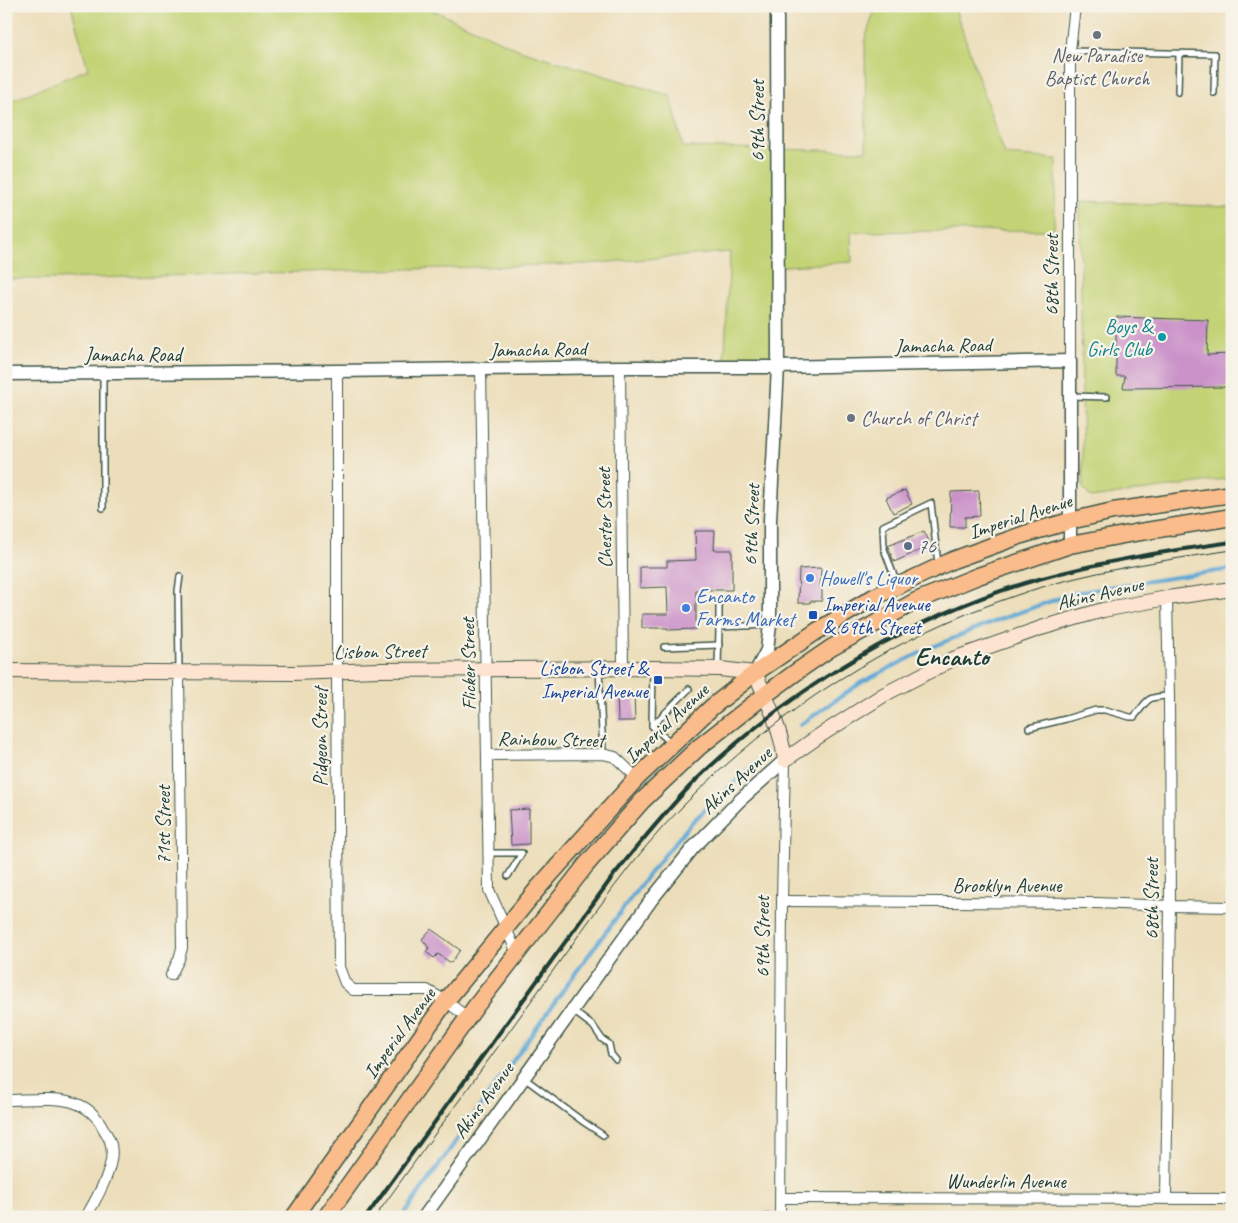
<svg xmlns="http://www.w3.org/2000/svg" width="1238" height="1223" font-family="Caveat,sans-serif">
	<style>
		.green { fill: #c3d376; stroke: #718855 }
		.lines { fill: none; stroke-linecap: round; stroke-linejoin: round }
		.stream { stroke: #5fa8d6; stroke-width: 4 }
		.building { fill: #ca92c9 }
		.service-casing { stroke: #3e5548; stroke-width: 8 }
		.minor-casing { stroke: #3e5548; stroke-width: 12 }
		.tertiary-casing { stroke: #3e5548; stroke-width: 15 }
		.secondary-casing { stroke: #3e5548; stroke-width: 16 }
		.primary-casing { stroke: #3e5548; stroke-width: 19 }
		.service { stroke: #fff; stroke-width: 5 }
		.minor { stroke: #fff; stroke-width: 10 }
		.tertiary { stroke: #fff; stroke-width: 12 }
		.secondary { stroke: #fde4d0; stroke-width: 14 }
		.primary { stroke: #f9bc8a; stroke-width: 16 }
		.tram { stroke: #1f3d34; stroke-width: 1 }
		.rail { stroke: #1f3d34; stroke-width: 4 }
		.worship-dot { fill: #6b7280; stroke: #f7f3e8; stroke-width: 2 }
		.culture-dot { fill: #0f9aa8; stroke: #f7f3e8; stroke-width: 2 }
		.service-dot { fill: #5c6f8a; stroke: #f7f3e8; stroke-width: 2 }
		.shop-dot { fill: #3f7fe0; stroke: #f7f3e8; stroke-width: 2 }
		.transit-dot { fill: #1a4fb4; stroke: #f7f3e8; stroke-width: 2 }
		.labels { text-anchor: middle; stroke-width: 4.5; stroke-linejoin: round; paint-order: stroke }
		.worship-label { font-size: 20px; fill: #5b616d; stroke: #f7f3e8 }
		.street-label { font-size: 20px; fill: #1f3d34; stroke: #f7f3e8 }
		.culture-label { font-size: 20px; fill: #0d838f; stroke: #f7f3e8; text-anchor: end }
		.service-label { font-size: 20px; fill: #4e5e75; stroke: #f7f3e8; text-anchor: start }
		.shop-label { font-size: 20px; fill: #366cbe; stroke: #f7f3e8; text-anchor: start }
		.transit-label { font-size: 20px; fill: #164399; stroke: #f7f3e8; text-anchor: start }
		.district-label { font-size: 25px; font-weight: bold; fill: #1f3d34; stroke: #f7f3e8 }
	</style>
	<rect width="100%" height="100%" fill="#f7f3e8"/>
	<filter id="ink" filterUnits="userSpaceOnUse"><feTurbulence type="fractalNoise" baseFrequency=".02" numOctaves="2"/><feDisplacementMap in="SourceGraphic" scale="10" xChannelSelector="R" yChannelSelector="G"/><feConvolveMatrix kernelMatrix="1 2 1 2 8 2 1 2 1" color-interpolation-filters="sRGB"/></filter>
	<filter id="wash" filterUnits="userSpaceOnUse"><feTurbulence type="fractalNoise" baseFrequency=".0096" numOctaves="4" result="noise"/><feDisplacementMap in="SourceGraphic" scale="20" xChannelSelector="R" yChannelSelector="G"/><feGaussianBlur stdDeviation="1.12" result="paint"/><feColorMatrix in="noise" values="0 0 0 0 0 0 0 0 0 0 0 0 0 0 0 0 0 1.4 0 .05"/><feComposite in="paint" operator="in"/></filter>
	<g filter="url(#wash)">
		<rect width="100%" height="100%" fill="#ecdeba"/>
		<g class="green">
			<path d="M 71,6 L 424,6 L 520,50 L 671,96 L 683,147 L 866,151 L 865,39 L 876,6 L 954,6 L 1005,155 L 1057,159 L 1054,230 L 851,232 L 852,262 L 773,267 L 778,367 L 724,367 L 730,252 L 587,264 L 56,279 L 6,279 L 6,103 L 88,69 Z"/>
			<path d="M 1080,201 L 1232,207 L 1232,478 L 1091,498 L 1083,488 Z"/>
		</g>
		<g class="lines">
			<g class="stream">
				<path d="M 800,725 L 862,682 L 932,647 L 998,620 L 1071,594 L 1115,586 L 1232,569"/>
				<path d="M 402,1217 L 579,968 L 648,875 L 692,822 L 763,756"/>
			</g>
		</g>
		<g id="blocks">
			<g class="building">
				<path d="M 1116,317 L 1208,320 L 1207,355 L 1232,354 L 1232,387 L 1123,388 L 1125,376 L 1116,376 Z"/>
				<path d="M 905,490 L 912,504 L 893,513 L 886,498 Z"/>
				<path d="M 979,491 L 980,516 L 965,517 L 965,527 L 950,527 L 951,492 Z"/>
				<path d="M 695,531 L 715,531 L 714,550 L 732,550 L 732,590 L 696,590 L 696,629 L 668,630 L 668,628 L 642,628 L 642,614 L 668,614 L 667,587 L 640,588 L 640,567 L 667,567 L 667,561 L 696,560 Z"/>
				<path d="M 924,531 L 931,545 L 894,562 L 888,546 Z"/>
				<path d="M 821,568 L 820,588 L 822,588 L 822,601 L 810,601 L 810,603 L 798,603 L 799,569 Z"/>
				<path d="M 634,693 L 635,721 L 618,721 L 617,694 Z"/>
				<path d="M 529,809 L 529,844 L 511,845 L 509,810 Z"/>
				<path d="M 431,929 L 460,950 L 451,963 L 438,954 L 434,958 L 426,952 L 429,948 L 422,939 Z"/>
			</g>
		</g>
	</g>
	<g filter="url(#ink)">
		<use href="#blocks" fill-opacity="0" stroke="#3e5548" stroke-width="1"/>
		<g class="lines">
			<defs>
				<g id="service">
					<path d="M 1070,51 L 1215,54 L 1214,93"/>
					<path d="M 1178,92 L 1179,54"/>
					<path d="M 103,373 L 103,508"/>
					<path d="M 1070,396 L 1107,397"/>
					<path d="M 897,584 L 884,549 L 883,526 L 931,503 L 938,564"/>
					<path d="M 719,603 L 719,627"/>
					<path d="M 664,647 L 719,645"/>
					<path d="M 653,668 L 652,726 L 670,742"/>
					<path d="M 718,668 L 719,627 L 769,625"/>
					<path d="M 599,669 L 603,754"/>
					<path d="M 179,672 L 178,591 L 180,576"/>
					<path d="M 653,725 L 689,689"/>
					<path d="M 1029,728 L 1066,719 L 1096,710 L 1105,710 L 1130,717 L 1134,717 C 1149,700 1144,697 1169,696"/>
					<path d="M 489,853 L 522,853 L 508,876"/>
					<path d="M 573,1011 L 593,1026 L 602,1039 L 609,1044 L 611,1054 L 616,1060"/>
					<path d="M 524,1078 L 585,1123 L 603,1135"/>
					<path d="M 763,1217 L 780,1216"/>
				</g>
				<g id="minor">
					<path d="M 1070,361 L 1070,51 L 1075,6"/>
					<path d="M 620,367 L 623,668"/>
					<path d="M 481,369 L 489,890 L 517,953"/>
					<path d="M 337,371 L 337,671 L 339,967 L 345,983 L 353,990 L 427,990 L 446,1001 L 468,1018"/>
					<path d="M 487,755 L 603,754 L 615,757 L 637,778"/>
					<path d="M 782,901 L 1096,903 L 1170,906 L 1232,907"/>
					<path d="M 171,975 L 179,959 L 182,948 L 179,672"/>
					<path d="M 6,1100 C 25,1100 58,1096 75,1103 C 87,1107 98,1117 103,1128 C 106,1133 110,1139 111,1145 C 116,1166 96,1199 86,1217"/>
					<path d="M 781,1198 L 1232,1199"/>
					<path d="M 1166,1199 L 1170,906 L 1169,696 L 1167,598"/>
					<path d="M 780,1217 L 782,901 L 785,760"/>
				</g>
				<g id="tertiary">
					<path d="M 6,374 L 337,371 L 620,367 L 778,367 L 1070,361 L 1070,545"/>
					<path d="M 756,671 L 767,650 L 770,625 L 770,520 L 778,367 L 777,6"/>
					<path d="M 424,1217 L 652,899 L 693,848 L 739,801 L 785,760"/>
				</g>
				<path id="secondary" d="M 6,671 L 293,673 L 378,670 L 653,668 L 720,669 L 755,673 C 768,702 781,729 785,760 L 819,736 L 885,694 L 953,659 L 1041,628 L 1103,610 L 1167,598 L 1232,589"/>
				<g id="primary">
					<path d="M 294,1217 L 446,1001 L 539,887 L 637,778 L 712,707 L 755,673 L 817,631 L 874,597 L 953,560 L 1025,534 L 1070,521 L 1113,511 L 1232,494"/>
					<path d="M 326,1217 L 476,1006 L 586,865 L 642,801 L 699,747 L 765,695 L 799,670 L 831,648 L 916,601 L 978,576 L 1070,545 L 1134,533 L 1232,517"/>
				</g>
			</defs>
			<use href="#service" class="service-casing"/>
			<use href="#minor" class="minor-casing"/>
			<use href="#tertiary" class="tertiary-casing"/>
			<use href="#secondary" class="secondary-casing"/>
			<use href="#primary" class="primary-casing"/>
			<use href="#service" class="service"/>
			<use href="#minor" class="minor"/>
			<use href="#tertiary" class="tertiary"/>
			<use href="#secondary" class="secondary"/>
			<use href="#primary" class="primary"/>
			<path class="tram" d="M 375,1217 C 434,1135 493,1054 552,972 C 593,916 633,856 682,807 C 777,710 891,637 1020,594 C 1089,571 1160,561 1232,550"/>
			<path class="rail" d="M 366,1217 L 613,876 C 640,843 667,809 697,779 C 791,688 913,615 1039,579 C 1103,561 1167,551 1232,542"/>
		</g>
	</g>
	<g class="worship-dot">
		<circle cx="1097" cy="35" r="5"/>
		<circle cx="851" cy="418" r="5"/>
	</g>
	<circle class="culture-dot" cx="1162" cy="337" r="5"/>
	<circle class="service-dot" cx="908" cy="546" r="5"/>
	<g class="shop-dot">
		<circle cx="810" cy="578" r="5"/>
		<circle cx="686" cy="608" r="5"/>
	</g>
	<g class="transit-dot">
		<rect x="808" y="610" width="10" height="10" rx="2.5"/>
		<rect x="653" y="675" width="10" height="10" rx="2.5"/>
	</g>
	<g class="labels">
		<g class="worship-label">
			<text x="1097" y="62">New Paradise<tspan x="1097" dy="23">Baptist Church</tspan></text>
			<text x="861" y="425" text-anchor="start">Church of Christ</text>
		</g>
		<g class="street-label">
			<text transform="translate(757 121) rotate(-90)" y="7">69th Street</text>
			<text transform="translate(1051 275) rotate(-90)" y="7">68th Street</text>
			<text transform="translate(943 345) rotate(-1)" y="7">Jamacha Road</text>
			<text transform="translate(538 349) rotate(-1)" y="7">Jamacha Road</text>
			<text x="133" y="361">Jamacha Road</text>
			<text transform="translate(1020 516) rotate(-18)" y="7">Imperial Avenue</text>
			<text transform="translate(604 518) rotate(-91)" y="7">Chester Street</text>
			<text transform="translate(751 525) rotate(-88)" y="7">69th Street</text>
			<text transform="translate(1100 593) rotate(-13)" y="7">Akins Avenue</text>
			<text transform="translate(380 651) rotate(-1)" y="7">Lisbon Street</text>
			<text transform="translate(468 664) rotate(-91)" y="7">Flicker Street</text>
			<text transform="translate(666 723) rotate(-43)" y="7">Imperial Avenue</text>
			<text transform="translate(320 737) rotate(-90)" y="7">Pidgeon Street</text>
			<text transform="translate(551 739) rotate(1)" y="7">Rainbow Street</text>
			<text transform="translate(736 780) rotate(-43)" y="7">Akins Avenue</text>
			<text transform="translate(163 825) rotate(-90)" y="7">71st Street</text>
			<text x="1007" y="892">Brooklyn Avenue</text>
			<text transform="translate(1151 899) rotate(-90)" y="7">68th Street</text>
			<text transform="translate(762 937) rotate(-90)" y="7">69th Street</text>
			<text transform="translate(399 1033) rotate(-54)" y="7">Imperial Avenue</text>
			<text transform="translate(483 1100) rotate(-54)" y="7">Akins Avenue</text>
			<text x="1006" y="1188">Wunderlin Avenue</text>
		</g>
		<g class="culture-label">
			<text x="1152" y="333">Boys &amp;<tspan x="1152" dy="23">Girls Club</tspan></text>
		</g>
		<g class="service-label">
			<text x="918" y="553">76</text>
		</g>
		<g class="shop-label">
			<text x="820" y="585">Howell's Liquor</text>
			<text x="696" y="603">Encanto<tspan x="696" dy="23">Farms Market</tspan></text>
		</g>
		<g class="transit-label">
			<text x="823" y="611">Imperial Avenue<tspan x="823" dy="23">&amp; 69th Street</tspan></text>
			<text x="648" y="675" text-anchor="end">Lisbon Street &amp;<tspan x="648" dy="23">Imperial Avenue</tspan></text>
		</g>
		<g class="district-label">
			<text x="952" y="665">Encanto</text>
		</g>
	</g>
	<rect width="1238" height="1223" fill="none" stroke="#f7f3e8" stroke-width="25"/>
</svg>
